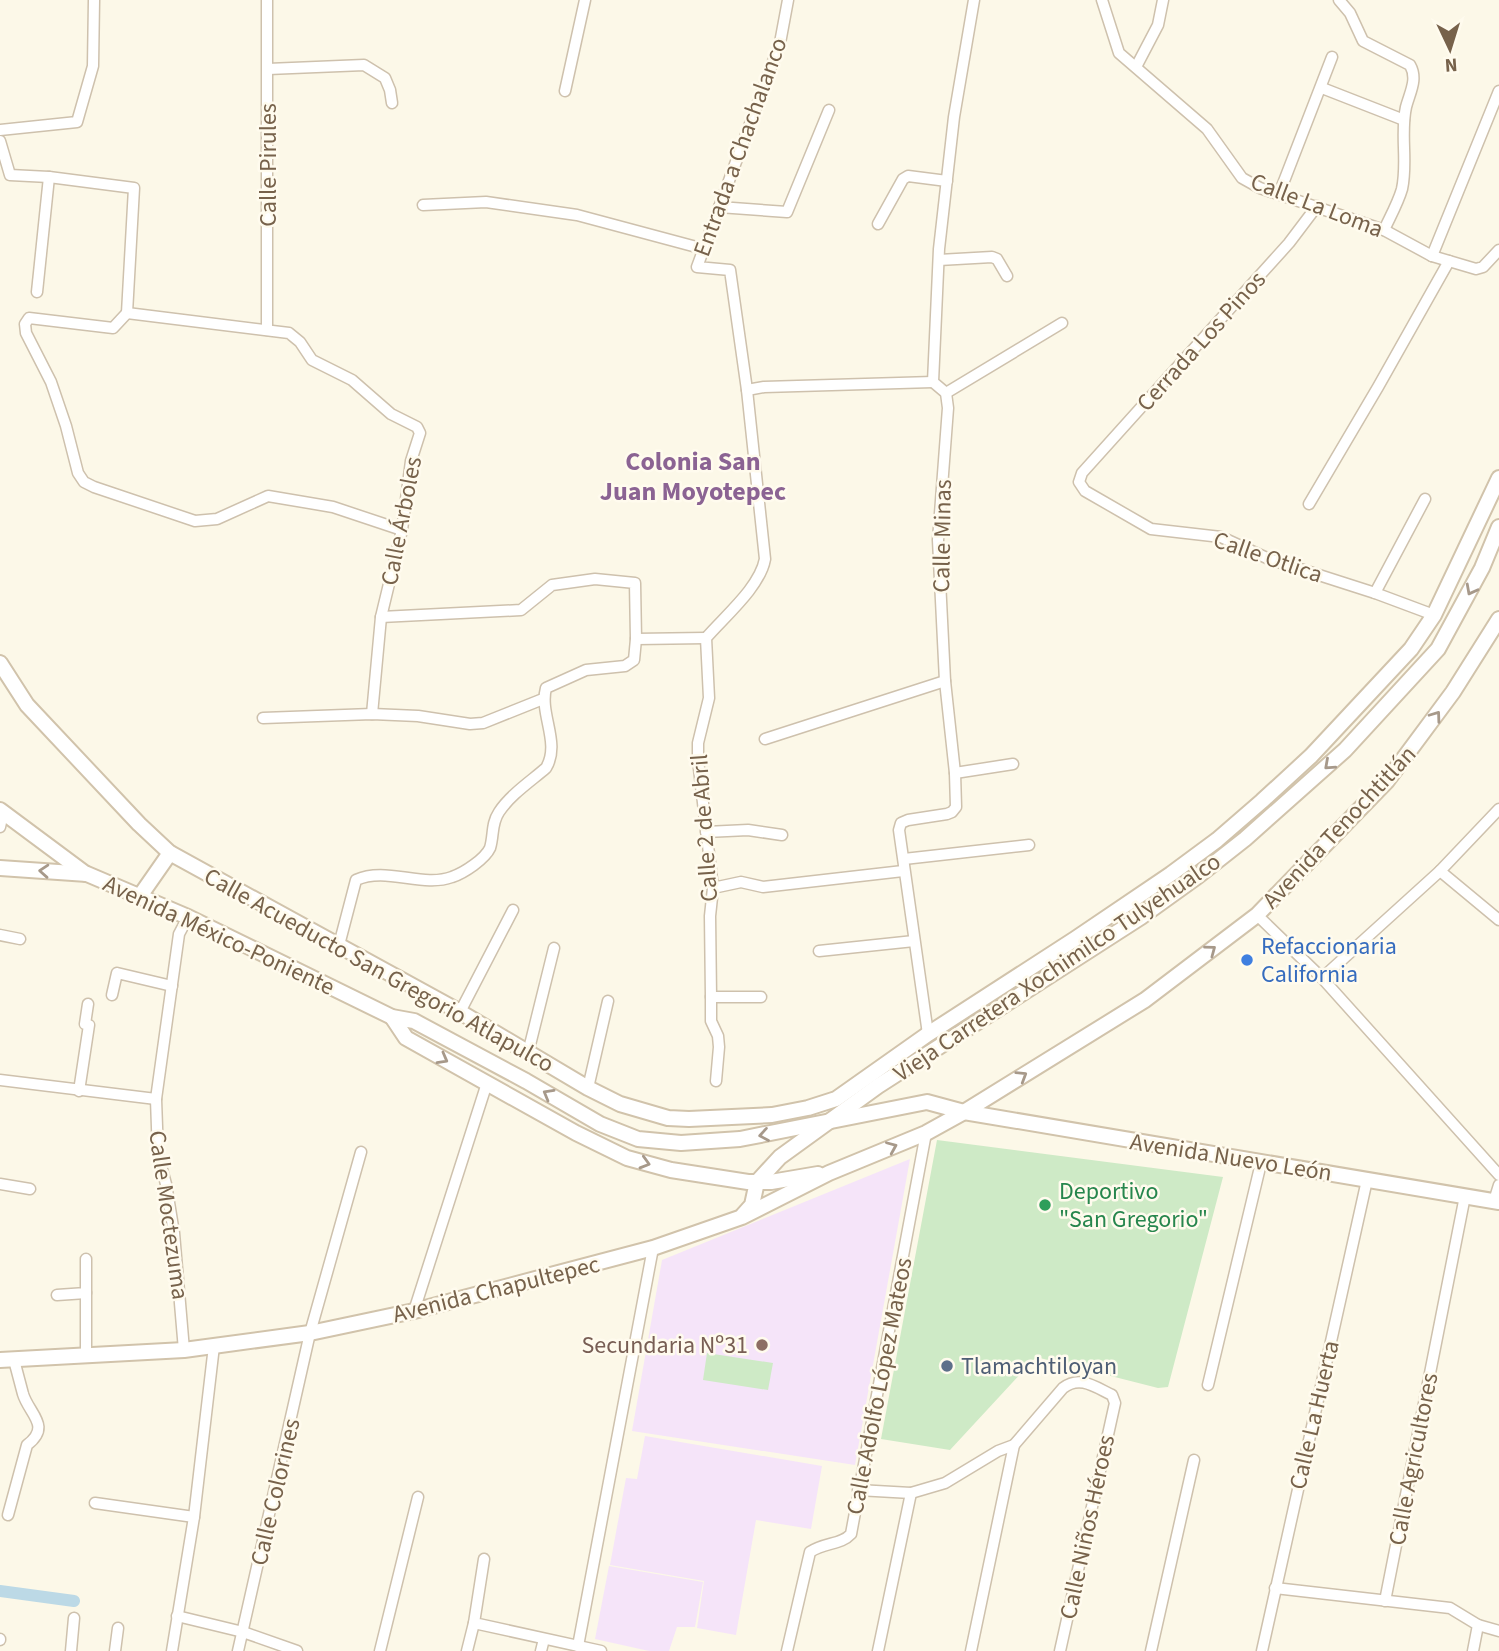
<svg xmlns="http://www.w3.org/2000/svg" width="1499" height="1651" font-family="'Source Sans 3',sans-serif">
	<style>
		.education { fill: #f5e4f9 }
		.green { fill: #ceeac6 }
		.lines { fill: none; stroke-linecap: round; stroke-linejoin: round }
		.canal { stroke: #bcd9e6; stroke-width: 12 }
		.street-casing { stroke: #cec1ad; stroke-width: 13 }
		.secondary-casing { stroke: #d1c3ab; stroke-width: 18 }
		.street { stroke: #fff; stroke-width: 10 }
		.secondary { stroke: #fff; stroke-width: 14 }
		.oneway { stroke: #a7998a }
		.shop-dot { fill: #3f7fe0; stroke: #fffbee; stroke-width: 2.5 }
		.leisure-dot { fill: #2e9e5b; stroke: #fffbee; stroke-width: 2.5 }
		.education-dot { fill: #8d6e63; stroke: #fffbee; stroke-width: 2.5 }
		.service-dot { fill: #5c6f8a; stroke: #fffbee; stroke-width: 2.5 }
		.labels { text-anchor: middle; stroke-width: 5; stroke-linejoin: round; paint-order: stroke }
		.street-label { font-size: 24px; fill: #77624b; stroke: #fffbee }
		.shop-label { font-size: 24px; fill: #366cbe; stroke: #fffbee; text-anchor: start }
		.leisure-label { font-size: 24px; fill: #27864d; stroke: #fffbee; text-anchor: start }
		.education-label { font-size: 24px; fill: #785e54; stroke: #fffbee; text-anchor: end }
		.service-label { font-size: 24px; fill: #4e5e75; stroke: #fffbee; text-anchor: start }
		.neighbourhood-label { font-size: 26px; font-weight: bold; fill: #8b6393; stroke: #fffbee }
	</style>
	<rect width="100%" height="100%" fill="#fcf8e8"/>
	<g class="education">
		<path d="M 910,1159 L 855,1465 L 632,1431 L 662,1260 Z"/>
		<path d="M 645,1436 L 822,1466 L 811,1529 L 756,1520 L 736,1635 L 697,1628 L 704,1581 L 610,1565 L 626,1478 L 637,1479 Z"/>
		<path d="M 609,1566 L 703,1582 L 695,1627 L 677,1627 L 669,1651 L 649,1651 L 595,1639 Z"/>
	</g>
	<g class="green">
		<path d="M 937,1140 L 1223,1177 L 1168,1387 L 1158,1388 L 1036,1357 L 950,1450 L 881,1439 Z"/>
		<path d="M 707,1353 L 773,1363 L 768,1390 L 703,1380 Z"/>
	</g>
	<g class="lines">
		<path class="canal" d="M 0,1591 L 74,1601"/>
		<defs>
			<g id="street">
				<path d="M 267,0 L 267,330"/>
				<path d="M 1102,0 L 1119,53 L 1207,129 L 1242,178 L 1260,188 L 1384,230 L 1432,256 L 1476,269 L 1483,267 L 1499,250"/>
				<path d="M 1339,0 L 1350,13 L 1363,41 L 1410,65 C 1418,79 1410,92 1406,107 C 1400,134 1408,162 1402,189 C 1398,203 1390,217 1384,230"/>
				<path d="M 1136,67 L 1158,25 L 1163,0"/>
				<path d="M 268,69 L 364,65 L 385,78 L 390,90 L 392,103"/>
				<path d="M 1322,88 L 1404,120"/>
				<path d="M 565,91 L 585,0"/>
				<path d="M 0,130 L 77,122 L 93,66 L 94,0"/>
				<path d="M 0,141 L 10,175 L 49,177 L 134,188 L 127,313"/>
				<path d="M 1279,194 L 1332,57"/>
				<path d="M 423,205 L 486,202 L 577,215 L 704,249"/>
				<path d="M 1317,206 L 1289,243 L 1082,473 L 1079,482 L 1085,491 L 1151,529 L 1221,537 L 1269,559 L 1375,593 L 1434,615"/>
				<path d="M 719,207 L 787,212 L 829,110"/>
				<path d="M 878,224 L 903,179 L 908,176 L 947,181"/>
				<path d="M 1432,256 L 1499,91"/>
				<path d="M 939,260 L 992,257 L 997,259 L 1007,276"/>
				<path d="M 37,292 L 49,177"/>
				<path d="M 127,313 L 113,328 L 29,318 L 25,324 L 26,333 L 51,382 L 66,426 L 78,473 L 84,482 L 94,487 L 195,521 L 217,519 L 268,496 L 333,507 L 402,530"/>
				<path d="M 127,313 L 289,333 L 300,342 L 312,360 L 352,380 L 391,414 L 417,427 L 420,433 L 411,461 L 402,530 L 381,617 L 372,714"/>
				<path d="M 747,390 L 764,387 L 933,382"/>
				<path d="M 946,393 L 1062,323"/>
				<path d="M 1309,504 L 1378,387 L 1449,261"/>
				<path d="M 1375,593 L 1425,499"/>
				<path d="M 636,639 L 706,638"/>
				<path d="M 263,718 L 372,714 L 418,716 L 470,724 L 483,723 L 543,699"/>
				<path d="M 765,739 L 945,681"/>
				<path d="M 955,773 L 1013,764"/>
				<path d="M 0,827 L 3,813"/>
				<path d="M 706,832 L 748,830 L 782,835"/>
				<path d="M 904,859 L 1029,845"/>
				<path d="M 1440,871 L 1499,920"/>
				<path d="M 713,888 L 741,882 L 763,887 L 903,871"/>
				<path d="M 1257,915 L 1322,978 L 1499,1175"/>
				<path d="M 0,935 L 20,939"/>
				<path d="M 339,945 L 356,880 C 386,866 422,888 452,877 C 464,873 485,859 490,848 C 494,835 491,824 499,812 C 510,795 531,781 546,768 C 561,743 539,714 546,688 L 586,670 L 625,666 L 634,660 L 636,639 L 635,583 L 595,579 L 552,585 L 521,610 L 381,617"/>
				<path d="M 819,951 L 914,941"/>
				<path d="M 1322,978 L 1440,871 L 1499,809"/>
				<path d="M 112,995 L 117,973 L 172,986"/>
				<path d="M 711,997 L 711,1021 L 718,1036 L 719,1047 L 716,1081"/>
				<path d="M 761,997 L 711,997 L 710,916 L 713,888 L 698,760 L 698,743 L 709,698 L 706,638 C 725,616 760,587 765,559 L 747,390 L 730,270 L 697,267 L 780,43 L 788,0"/>
				<path d="M 460,1012 L 513,910"/>
				<path d="M 928,1034 L 899,830 L 901,823 L 908,820 L 947,814 L 952,812 L 956,807 L 955,773 L 945,681 L 938,540 L 948,408 L 946,393 L 933,382 L 939,249 L 954,117 L 974,0"/>
				<path d="M 528,1053 L 554,948"/>
				<path d="M 0,1080 L 156,1099"/>
				<path d="M 588,1088 L 608,1001"/>
				<path d="M 79,1091 L 89,1025 L 85,1024 L 88,1004"/>
				<path d="M 0,1184 L 30,1189"/>
				<path d="M 1494,1201 L 1499,1185"/>
				<path d="M 86,1293 L 86,1357"/>
				<path d="M 57,1295 L 86,1293 L 86,1259"/>
				<path d="M 414,1311 L 487,1083"/>
				<path d="M 184,1350 L 174,1233 L 166,1184 L 158,1155 L 156,1099 L 179,934 L 188,917"/>
				<path d="M 1208,1385 L 1261,1163"/>
				<path d="M 858,1490 L 911,1493 L 945,1483 L 998,1451 L 1014,1445 L 1063,1388 C 1080,1375 1095,1387 1112,1395 L 1115,1403 L 1060,1651"/>
				<path d="M 95,1503 L 194,1517"/>
				<path d="M 8,1515 L 27,1445 C 52,1426 29,1414 23,1394 C 20,1383 17,1371 14,1360"/>
				<path d="M 484,1559 L 474,1623 L 601,1651"/>
				<path d="M 1275,1588 L 1450,1608 L 1478,1625 L 1473,1651"/>
				<path d="M 1385,1601 L 1465,1196"/>
				<path d="M 177,1616 L 243,1632 L 297,1651"/>
				<path d="M 1478,1625 L 1499,1631"/>
				<path d="M 0,1640 L 0,1639"/>
				<path d="M 578,1646 L 653,1248"/>
				<path d="M 71,1651 L 74,1618"/>
				<path d="M 115,1651 L 118,1628"/>
				<path d="M 172,1651 L 194,1517 L 214,1346"/>
				<path d="M 238,1651 L 310,1333 L 361,1152"/>
				<path d="M 380,1651 L 418,1497"/>
				<path d="M 467,1651 L 474,1623"/>
				<path d="M 541,1651 L 544,1639"/>
				<path d="M 787,1651 L 810,1552 C 825,1542 841,1545 851,1534 L 926,1133"/>
				<path d="M 878,1651 L 911,1493"/>
				<path d="M 971,1651 L 1014,1445"/>
				<path d="M 1151,1651 L 1194,1460"/>
				<path d="M 1262,1651 L 1367,1180"/>
			</g>
			<g id="secondary">
				<path d="M 0,663 L 27,705 L 139,824 L 170,853 L 460,1012 L 588,1088 L 620,1104 L 668,1118 L 689,1119 L 772,1115 L 808,1108 L 836,1099 L 928,1034 L 1075,939 L 1171,874 L 1217,840 L 1262,801 L 1311,756 L 1411,649 L 1434,615 L 1499,478"/>
				<path d="M 0,810 L 86,874"/>
				<path d="M 0,868 L 87,874 L 188,917 L 392,1017 L 414,1021 L 526,1081 L 600,1124 L 638,1139 L 681,1143 L 740,1139 L 927,1102 L 964,1112 L 1499,1202"/>
				<path d="M 140,896 L 170,853"/>
				<path d="M 392,1017 L 406,1038 L 576,1133 L 627,1158 L 671,1170 L 748,1182 L 771,1182 L 818,1174"/>
				<path d="M 743,1215 L 752,1205 L 757,1182 L 780,1157 L 878,1086 L 1141,917 L 1198,876 L 1245,839 L 1345,750 L 1438,649 L 1482,568 L 1499,527"/>
				<path d="M 0,1360 L 184,1350 L 310,1333 L 414,1311 L 653,1248 L 742,1217 L 829,1173 L 926,1133 L 964,1112 L 1145,1000 L 1257,915 L 1387,781 L 1453,692 L 1499,619"/>
			</g>
		</defs>
		<use href="#street" class="street-casing"/>
		<use href="#secondary" class="secondary-casing"/>
		<use href="#street" class="street"/>
		<use href="#secondary" class="secondary"/>
	</g>
	<defs><path id="oneway-chevron" d="M-2-3.5L2.5 0L-2 3.5" fill="none" stroke-width="1.6" stroke-linecap="round" stroke-linejoin="round" transform="scale(1.75)"/></defs>
	<g class="oneway">
		<use href="#oneway-chevron" transform="translate(1471 590) rotate(118)"/>
		<use href="#oneway-chevron" transform="translate(1436 716) rotate(-54)"/>
		<use href="#oneway-chevron" transform="translate(1329 765) rotate(138)"/>
		<use href="#oneway-chevron" transform="translate(44 871) rotate(-176)"/>
		<use href="#oneway-chevron" transform="translate(1211 950) rotate(-37)"/>
		<use href="#oneway-chevron" transform="translate(443 1059) rotate(29)"/>
		<use href="#oneway-chevron" transform="translate(1022 1076) rotate(-32)"/>
		<use href="#oneway-chevron" transform="translate(548 1094) rotate(-150)"/>
		<use href="#oneway-chevron" transform="translate(764 1135) rotate(170)"/>
		<use href="#oneway-chevron" transform="translate(892 1147) rotate(-23)"/>
		<use href="#oneway-chevron" transform="translate(645 1163) rotate(16)"/>
	</g>
	<circle class="shop-dot" cx="1247" cy="960" r="7"/>
	<circle class="leisure-dot" cx="1045" cy="1205" r="7"/>
	<circle class="education-dot" cx="762" cy="1345" r="7"/>
	<circle class="service-dot" cx="947" cy="1366" r="7"/>
	<g class="labels">
		<g class="street-label">
			<text transform="translate(740 147) rotate(-70)" y="8">Entrada a Chachalanco</text>
			<text transform="translate(268 165) rotate(-90)" y="8">Calle Pirules</text>
			<text transform="translate(1317 205) rotate(21)" y="8">Calle La Loma</text>
			<text transform="translate(1201 341) rotate(-48)" y="8">Cerrada Los Pinos</text>
			<text transform="translate(401 521) rotate(-79)" y="8">Calle Árboles</text>
			<text transform="translate(942 536) rotate(-89)" y="8">Calle Minas</text>
			<text transform="translate(1268 557) rotate(19)" y="8">Calle Otlica</text>
			<text transform="translate(1339 827) rotate(-47)" y="8">Avenida Tenochtitlán</text>
			<text transform="translate(704 828) rotate(-94)" y="8">Calle 2 de Abril</text>
			<text transform="translate(219 935) rotate(25)" y="8">Avenida México-Poniente</text>
			<text transform="translate(1057 967) rotate(-34)" y="8">Vieja Carretera Xochimilco Tulyehualco</text>
			<text transform="translate(379 970) rotate(29)" y="8">Calle Acueducto San Gregorio Atlapulco</text>
			<text transform="translate(1231 1157) rotate(9)" y="8">Avenida Nuevo León</text>
			<text transform="translate(169 1215) rotate(82)" y="8">Calle Moctezuma</text>
			<text transform="translate(496 1289) rotate(-14)" y="8">Avenida Chapultepec</text>
			<text transform="translate(879 1386) rotate(-79)" y="8">Calle Adolfo López Mateos</text>
			<text transform="translate(1314 1415) rotate(-77)" y="8">Calle La Huerta</text>
			<text transform="translate(1413 1459) rotate(-79)" y="8">Calle Agricultores</text>
			<text transform="translate(275 1492) rotate(-77)" y="8">Calle Colorines</text>
			<text transform="translate(1087 1527) rotate(-78)" y="8">Calle Niños Héroes</text>
		</g>
		<g class="shop-label">
			<text x="1261" y="954">Refaccionaria<tspan x="1261" dy="28">California</tspan></text>
		</g>
		<g class="leisure-label">
			<text x="1059" y="1199">Deportivo<tspan x="1059" dy="28">"San Gregorio"</tspan></text>
		</g>
		<g class="education-label">
			<text x="748" y="1353">Secundaria Nº31</text>
		</g>
		<g class="service-label">
			<text x="961" y="1374">Tlamachtiloyan</text>
		</g>
		<g class="neighbourhood-label">
			<text x="693" y="470">Colonia San<tspan x="693" dy="30">Juan Moyotepec</tspan></text>
		</g>
	</g>
	<g transform="translate(1450 49) rotate(176)" stroke="#fffbee" stroke-width="5" paint-order="stroke">
	<path d="M0-5L12 26L0 18L-12 26Z" fill="#77624b"/>
	<text y="-10" font-size="19" font-weight="bold" text-anchor="middle" fill="#77624b">N</text>
	</g>
</svg>
